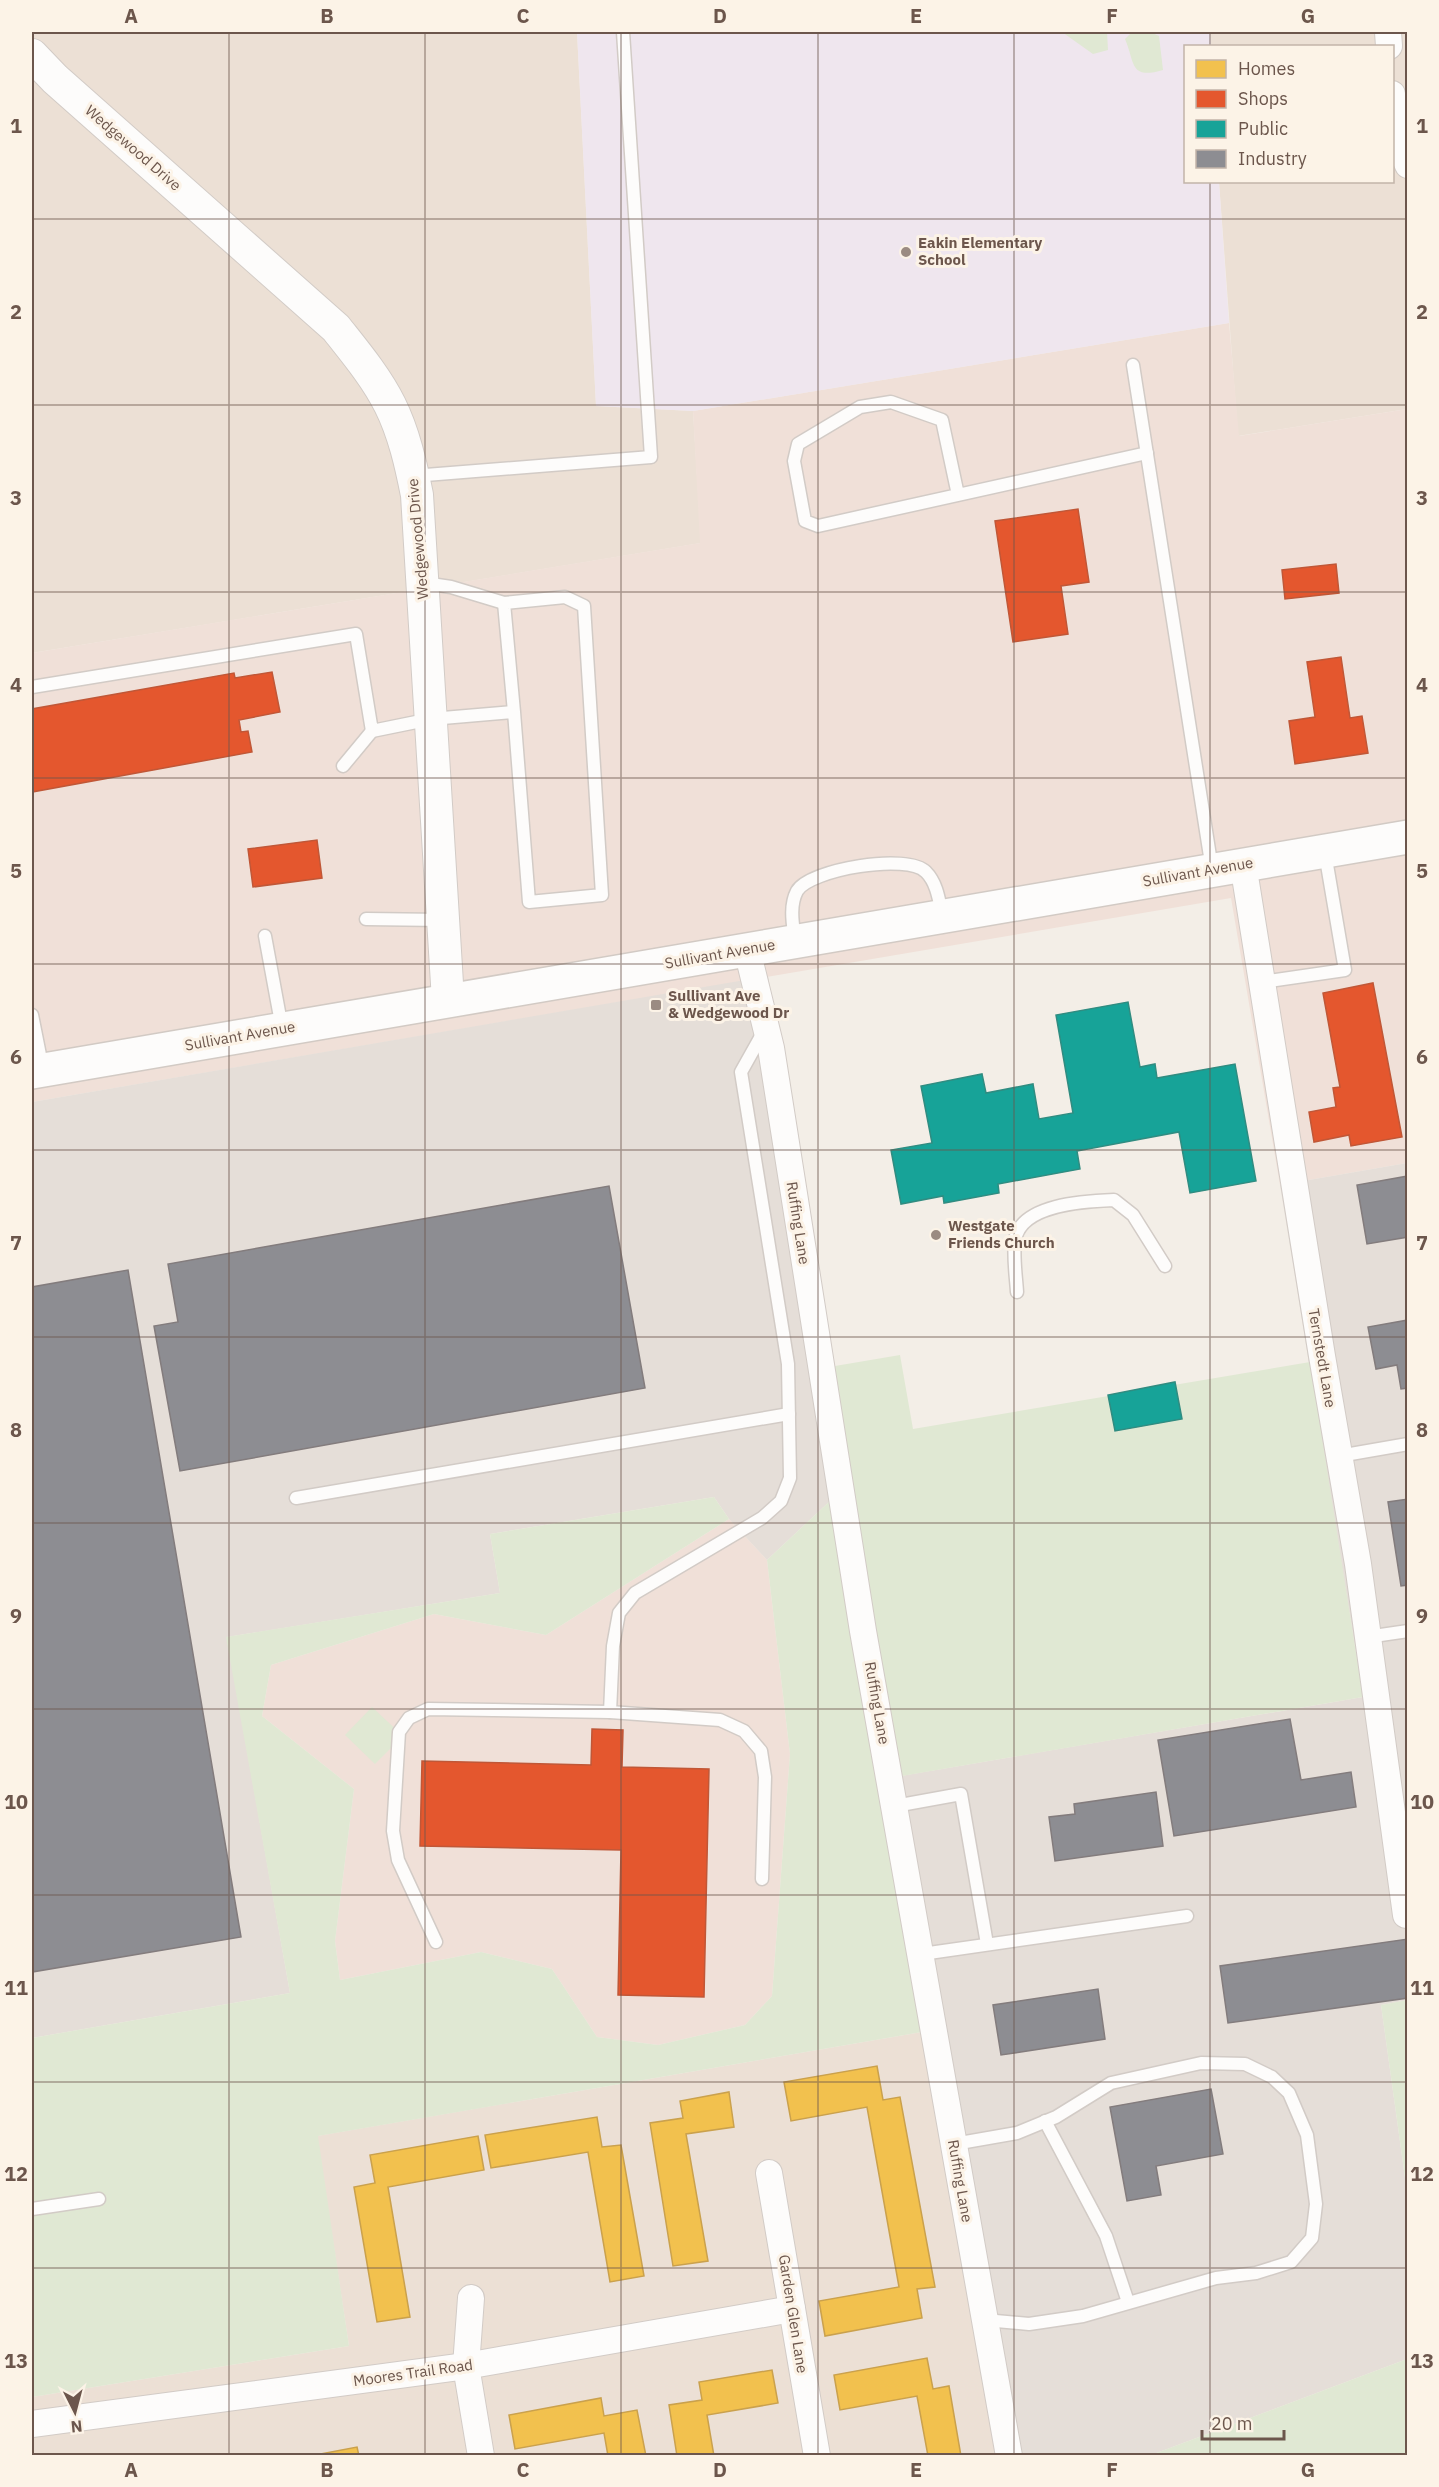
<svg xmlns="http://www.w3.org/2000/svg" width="1439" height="2487" font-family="'IBM Plex Sans',sans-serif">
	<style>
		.residential { fill: #ece0d5 }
		.commercial { fill: #f0e0d8 }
		.industrial { fill: #e5ded8 }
		.education { fill: #efe6ee }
		.green { fill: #e0e8d3 }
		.homes { fill: #f2c14e; stroke: #caa14d; stroke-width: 1.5 }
		.shops { fill: #e4572e; stroke: #c05737; stroke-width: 1.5 }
		.public { fill: #17a398; stroke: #308c81; stroke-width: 1.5 }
		.industry { fill: #8d8d92; stroke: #837c7d; stroke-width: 1.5 }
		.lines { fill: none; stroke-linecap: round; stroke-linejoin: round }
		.service-casing { stroke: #d2cbc6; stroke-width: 15 }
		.minor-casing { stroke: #d2cbc6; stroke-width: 28 }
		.tertiary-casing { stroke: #d2cbc6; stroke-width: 34 }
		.secondary-casing { stroke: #d2cac4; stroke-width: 36 }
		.service { stroke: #fdfcfb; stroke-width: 12 }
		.minor { stroke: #fdfcfb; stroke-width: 26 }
		.tertiary { stroke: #fdfcfb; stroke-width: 32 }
		.secondary { stroke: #fdfcfb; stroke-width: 33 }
		.grid { fill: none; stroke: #6c564c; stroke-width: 1.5; stroke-opacity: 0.55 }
		.poi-dot { fill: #9b8b82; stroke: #fcf3e7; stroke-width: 2 }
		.labels { text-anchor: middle; stroke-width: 6; stroke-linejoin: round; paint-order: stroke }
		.street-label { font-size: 15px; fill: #6c564c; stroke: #fcf3e7 }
		.poi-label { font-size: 15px; font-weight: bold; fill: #6c564c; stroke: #fcf3e7; text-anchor: start }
		.neatline { fill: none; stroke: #6c564c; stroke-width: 2 }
		.grid-label { font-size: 20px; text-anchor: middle; font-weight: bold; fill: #6c564c }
	</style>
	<rect width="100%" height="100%" fill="#f3eee7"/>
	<g class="residential">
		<path d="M 32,32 L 577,32 L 596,406 L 693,411 L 701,543 L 32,653 Z"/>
		<path d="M 1210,32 L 1407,32 L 1407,409 L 1238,436 L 1219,182 L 1392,182 L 1392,46 L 1211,46 Z"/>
		<path d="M 922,2032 L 1000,2455 L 32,2456 L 32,2397 L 349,2346 L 317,2136 Z"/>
	</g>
	<g class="commercial">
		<path d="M 1229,323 L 1239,436 L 1407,409 L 1407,1163 L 1280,1185 L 1231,898 L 32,1102 L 32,653 L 700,543 L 693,411 Z"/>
		<path d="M 729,1519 L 767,1560 L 790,1754 L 772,1996 L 745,2025 L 658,2045 L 597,2037 L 552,1969 L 481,1952 L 340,1980 L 335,1941 L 354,1789 L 262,1716 L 271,1665 L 434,1614 L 546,1635 Z"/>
	</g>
	<g class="industrial">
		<path d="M 768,976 L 835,1366 L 852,1498 L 831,1500 L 767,1560 L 729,1519 L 714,1497 L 490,1534 L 500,1593 L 227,1637 L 290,1993 L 32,2038 L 32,1102 Z"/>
		<path d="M 1407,1163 L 1408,2000 L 1381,2005 L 1407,2192 L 1407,2359 L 1151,2455 L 1000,2455 L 877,1780 L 1363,1697 L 1280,1185 Z"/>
	</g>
	<path class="education" d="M 577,32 L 1210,32 L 1211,46 L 1186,46 L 1186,182 L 1219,182 L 1229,323 L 693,411 L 596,406 Z"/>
	<g class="green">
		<path d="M 1062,32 L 1107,32 L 1108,50 L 1093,54 Z"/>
		<path d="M 1150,32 L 1159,36 L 1163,70 C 1129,80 1135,62 1125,39 L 1130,34 Z"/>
		<path d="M 900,1355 L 913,1429 L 1310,1362 L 1363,1697 L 902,1776 L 889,1739 L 865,1591 L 835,1366 Z"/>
		<path d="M 714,1497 L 729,1519 L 546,1635 L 434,1614 L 271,1665 L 262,1716 L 354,1789 L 335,1941 L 340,1980 L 481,1952 L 552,1969 L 597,2037 L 658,2045 L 745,2025 L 772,1996 L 790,1754 L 767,1560 L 831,1500 L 922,2032 L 318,2136 L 349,2346 L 32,2397 L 32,2038 L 290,1993 L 226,1637 L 500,1593 L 490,1534 Z"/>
		<path d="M 372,1707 L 403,1736 L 375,1764 L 345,1735 Z"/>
		<path d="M 1407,2000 L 1408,2000 L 1407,2192 L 1381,2005 Z"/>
		<path d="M 1407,2359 L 1407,2455 L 1151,2455 Z"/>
	</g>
	<g class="homes">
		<path d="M 877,2066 L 883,2100 L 900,2097 L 935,2287 L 917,2289 L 922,2318 L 825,2336 L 819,2301 L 899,2287 L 867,2107 L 791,2121 L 784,2082 Z"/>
		<path d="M 729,2092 L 734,2127 L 686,2134 L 708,2261 L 673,2266 L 650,2123 L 683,2118 L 680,2101 Z"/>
		<path d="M 597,2117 L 602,2147 L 621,2145 L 644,2276 L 610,2282 L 588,2152 L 491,2168 L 485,2135 Z"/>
		<path d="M 478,2136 L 484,2170 L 388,2187 L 410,2317 L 377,2322 L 354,2187 L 375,2183 L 370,2155 Z"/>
		<path d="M 927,2358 L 933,2389 L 949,2386 L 961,2456 L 928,2456 L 917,2396 L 840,2410 L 834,2375 Z"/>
		<path d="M 772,2370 L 778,2403 L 707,2415 L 714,2456 L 677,2456 L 669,2405 L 702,2400 L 699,2382 Z"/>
		<path d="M 601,2398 L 604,2416 L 637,2410 L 646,2456 L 608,2456 L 604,2433 L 515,2449 L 509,2415 Z"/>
		<path d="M 357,2447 L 359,2456 L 310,2456 Z"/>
	</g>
	<g class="shops">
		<path d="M 1078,509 L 1089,582 L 1061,586 L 1068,634 L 1013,642 L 995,521 Z"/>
		<path d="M 1336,564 L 1339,593 L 1285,599 L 1282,570 Z"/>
		<path d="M 1341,657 L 1350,718 L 1362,716 L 1368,753 L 1295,764 L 1289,721 L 1315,717 L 1307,662 Z"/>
		<path d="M 272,672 L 280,712 L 239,720 L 241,732 L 248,731 L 252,752 L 32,792 L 32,709 L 234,673 L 235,678 Z"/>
		<path d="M 317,840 L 322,878 L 253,887 L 248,849 Z"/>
		<path d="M 1373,983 L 1402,1137 L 1351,1146 L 1349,1135 L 1314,1142 L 1309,1112 L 1336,1107 L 1333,1088 L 1340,1087 L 1323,993 Z"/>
		<path d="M 592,1729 L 623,1730 L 622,1767 L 709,1769 L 704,1997 L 618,1995 L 621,1850 L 420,1846 L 422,1761 L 591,1765 Z"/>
	</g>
	<g class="public">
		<path d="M 1128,1002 L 1140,1067 L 1155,1064 L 1157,1078 L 1235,1064 L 1256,1181 L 1190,1193 L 1179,1132 L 1077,1151 L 1080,1169 L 998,1184 L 999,1193 L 944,1203 L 943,1196 L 901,1204 L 891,1150 L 932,1143 L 921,1086 L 982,1074 L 986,1093 L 1033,1084 L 1039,1119 L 1073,1113 L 1056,1015 Z"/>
		<path d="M 1175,1382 L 1182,1419 L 1115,1431 L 1108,1395 Z"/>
	</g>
	<g class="industry">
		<path d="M 1408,1176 L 1408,1237 L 1367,1244 L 1357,1185 Z"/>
		<path d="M 609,1186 L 645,1388 L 180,1471 L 154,1326 L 178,1322 L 168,1264 Z"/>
		<path d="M 128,1270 L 241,1937 L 32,1972 L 32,1287 Z"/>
		<path d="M 1408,1320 L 1408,1388 L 1401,1389 L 1397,1365 L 1376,1369 L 1368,1327 Z"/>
		<path d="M 1408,1499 L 1408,1585 L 1401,1586 L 1388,1502 Z"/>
		<path d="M 1290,1719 L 1301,1780 L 1351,1772 L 1356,1807 L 1174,1836 L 1158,1740 Z"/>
		<path d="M 1156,1792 L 1163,1846 L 1055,1861 L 1049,1817 L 1075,1814 L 1074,1804 Z"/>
		<path d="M 1408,1939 L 1408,1998 L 1228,2023 L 1220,1966 Z"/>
		<path d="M 1098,1989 L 1105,2039 L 1001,2055 L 993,2005 Z"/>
		<path d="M 1211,2089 L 1223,2154 L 1156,2166 L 1161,2195 L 1127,2201 L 1110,2107 Z"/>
	</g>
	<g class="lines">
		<defs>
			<g id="service">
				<path d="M 1133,365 L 1212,869"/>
				<path d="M 413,476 L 651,457 L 623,32"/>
				<path d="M 958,495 L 942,420 L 891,402 L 860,407 L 798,444 L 794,461 L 805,521 L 818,526 L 1147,453"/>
				<path d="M 424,583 L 451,587 L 504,603"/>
				<path d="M 32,687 L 356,634 L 372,731 L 431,719 L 514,712 L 529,902 L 602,895 L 584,606 L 565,597 L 504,603 L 514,712"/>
				<path d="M 343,766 L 372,731"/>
				<path d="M 366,919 L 443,920"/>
				<path d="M 265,936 L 282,1028"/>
				<path d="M 795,941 C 793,925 789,906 797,891 C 810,869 908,853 926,872 C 937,883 939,900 942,914"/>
				<path d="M 1262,982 L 1345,970 L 1325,853"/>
				<path d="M 32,1015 L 43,1070"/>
				<path d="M 1017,1292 C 1016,1276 1013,1257 1015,1241 C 1019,1204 1086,1201 1114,1200 L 1133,1215 L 1165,1266"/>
				<path d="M 1339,1456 L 1408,1444"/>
				<path d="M 296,1498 L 789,1414"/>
				<path d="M 1367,1637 L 1408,1631"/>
				<path d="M 895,1806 L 961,1794 L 987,1944"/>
				<path d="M 762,1879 L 765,1777 L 761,1751 L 744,1731 L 720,1720 L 610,1712 L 613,1646 L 619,1613 L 635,1593 L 762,1518 L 781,1501 L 790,1478 L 788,1364 L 741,1072 L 764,1031"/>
				<path d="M 436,1942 L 398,1860 L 393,1831 L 399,1732 L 409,1718 L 428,1709 L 610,1712"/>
				<path d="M 922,1954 L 1187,1916"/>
				<path d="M 1045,2121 L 1106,2236 L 1128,2302"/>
				<path d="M 954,2144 L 1017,2133 L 1056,2117 L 1111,2083 L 1201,2063 L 1245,2064 L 1272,2077 L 1289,2093 L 1307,2135 L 1316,2204 L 1312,2238 L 1291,2262 L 1256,2273 L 1216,2278 L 1083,2316 L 1029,2324 L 985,2320"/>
				<path d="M 32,2209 L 99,2199"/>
			</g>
			<g id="minor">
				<path d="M 1388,32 L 1389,46"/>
				<path d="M 1392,94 L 1396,138 L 1408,165"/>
				<path d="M 1243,864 L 1322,1356 L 1358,1564 L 1406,1915"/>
				<path d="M 747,950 L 771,1048 L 863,1631 L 1009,2456"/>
				<path d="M 769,2173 L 817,2456"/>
				<path d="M 471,2298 L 466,2366 L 481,2456"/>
				<path d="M 32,2424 L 466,2366 L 792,2309"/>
			</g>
			<path id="tertiary" d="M 32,55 L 55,79 L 336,328 C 355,352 376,377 390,405 C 404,433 411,465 417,495 L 448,1000"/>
			<path id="secondary" d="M 32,1072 L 1408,837"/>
		</defs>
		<use href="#service" class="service-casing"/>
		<use href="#minor" class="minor-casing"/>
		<use href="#tertiary" class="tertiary-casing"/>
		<use href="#secondary" class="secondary-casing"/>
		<use href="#service" class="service"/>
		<use href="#minor" class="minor"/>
		<use href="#tertiary" class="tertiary"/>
		<use href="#secondary" class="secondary"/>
	</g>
	<path class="grid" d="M 229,32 L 229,2456M 425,32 L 425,2456M 621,32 L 621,2456M 818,32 L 818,2456M 1014,32 L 1014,2456M 1210,32 L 1210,46M 1210,182 L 1210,2456M 32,219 L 1408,219M 32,405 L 1408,405M 32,592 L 1408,592M 32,778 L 1408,778M 32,964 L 1408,964M 32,1150 L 1408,1150M 32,1337 L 1408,1337M 32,1523 L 1408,1523M 32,1709 L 1408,1709M 32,1895 L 1408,1895M 32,2082 L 1408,2082M 32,2268 L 1408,2268"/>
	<g class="poi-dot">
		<circle cx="906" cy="252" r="6"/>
		<rect x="650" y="999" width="12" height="12" rx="3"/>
		<circle cx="936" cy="1235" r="6"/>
	</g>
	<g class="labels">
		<g class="street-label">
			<text transform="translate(133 148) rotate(41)" y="5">Wedgewood Drive</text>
			<text transform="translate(418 539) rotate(-95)" y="5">Wedgewood Drive</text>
			<text transform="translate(1198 872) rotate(-10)" y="5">Sullivant Avenue</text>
			<text transform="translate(720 954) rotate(-10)" y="5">Sullivant Avenue</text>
			<text transform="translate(240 1036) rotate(-10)" y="5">Sullivant Avenue</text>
			<text transform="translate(798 1223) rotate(81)" y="5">Ruffing Lane</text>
			<text transform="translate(1322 1358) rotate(80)" y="5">Ternstedt Lane</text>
			<text transform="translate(877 1703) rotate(80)" y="5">Ruffing Lane</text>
			<text transform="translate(960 2181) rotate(80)" y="5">Ruffing Lane</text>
			<text transform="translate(793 2314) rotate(81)" y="5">Garden Glen Lane</text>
			<text transform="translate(413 2373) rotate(-8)" y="5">Moores Trail Road</text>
		</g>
		<g class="poi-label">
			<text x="918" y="248">Eakin Elementary<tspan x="918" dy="17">School</tspan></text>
			<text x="668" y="1001">Sullivant Ave<tspan x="668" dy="17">&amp; Wedgewood Dr</tspan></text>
			<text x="948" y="1231">Westgate<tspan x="948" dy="17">Friends Church</tspan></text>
		</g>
	</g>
	<rect width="1439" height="2487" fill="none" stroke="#fcf3e7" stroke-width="66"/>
	<rect x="1184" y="45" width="210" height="138" fill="#fcf3e7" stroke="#c2b4a9" stroke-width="1.5"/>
	<rect x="1196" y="60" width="30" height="18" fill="#f2c14e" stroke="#c2b4a9" stroke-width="1.5"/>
	<text x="1238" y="75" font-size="18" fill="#6c564c">Homes</text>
	<rect x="1196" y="90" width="30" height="18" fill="#e4572e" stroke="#c2b4a9" stroke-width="1.5"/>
	<text x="1238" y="105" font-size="18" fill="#6c564c">Shops</text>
	<rect x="1196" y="120" width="30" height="18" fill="#17a398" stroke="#c2b4a9" stroke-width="1.5"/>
	<text x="1238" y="135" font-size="18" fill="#6c564c">Public</text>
	<rect x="1196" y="150" width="30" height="18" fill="#8d8d92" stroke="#c2b4a9" stroke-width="1.5"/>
	<text x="1238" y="165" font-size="18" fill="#6c564c">Industry</text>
	<g transform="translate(75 2412) rotate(174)" stroke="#fcf3e7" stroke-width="4.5" paint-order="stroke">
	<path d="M0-4.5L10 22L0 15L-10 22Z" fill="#6c564c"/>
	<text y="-9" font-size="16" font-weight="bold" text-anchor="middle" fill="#6c564c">N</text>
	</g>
	<path d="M1202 2430v9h82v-9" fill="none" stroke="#6c564c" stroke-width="3"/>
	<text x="1211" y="2430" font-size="18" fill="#6c564c" stroke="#fcf3e7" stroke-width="4.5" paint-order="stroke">20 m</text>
	<rect x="33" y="33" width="1373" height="2421" class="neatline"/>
	<g class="grid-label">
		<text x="131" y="23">A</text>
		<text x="327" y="23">B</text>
		<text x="523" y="23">C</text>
		<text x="720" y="23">D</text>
		<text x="916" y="23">E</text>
		<text x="1112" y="23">F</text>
		<text x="1308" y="23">G</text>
		<text x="16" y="133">1</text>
		<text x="1422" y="133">1</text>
		<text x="16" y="319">2</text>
		<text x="1422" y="319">2</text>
		<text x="16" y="505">3</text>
		<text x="1422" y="505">3</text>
		<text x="16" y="692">4</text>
		<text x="1422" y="692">4</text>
		<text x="16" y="878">5</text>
		<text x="1422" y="878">5</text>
		<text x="16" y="1064">6</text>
		<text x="1422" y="1064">6</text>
		<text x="16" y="1250">7</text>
		<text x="1422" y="1250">7</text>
		<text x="16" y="1437">8</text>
		<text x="1422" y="1437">8</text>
		<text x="16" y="1623">9</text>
		<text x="1422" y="1623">9</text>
		<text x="16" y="1809">10</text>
		<text x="1422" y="1809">10</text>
		<text x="16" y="1995">11</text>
		<text x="1422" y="1995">11</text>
		<text x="16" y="2181">12</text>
		<text x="1422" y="2181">12</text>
		<text x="16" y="2368">13</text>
		<text x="1422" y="2368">13</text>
		<text x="131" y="2477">A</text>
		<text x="327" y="2477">B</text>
		<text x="523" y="2477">C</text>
		<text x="720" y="2477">D</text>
		<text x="916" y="2477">E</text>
		<text x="1112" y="2477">F</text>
		<text x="1308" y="2477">G</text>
	</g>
</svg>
